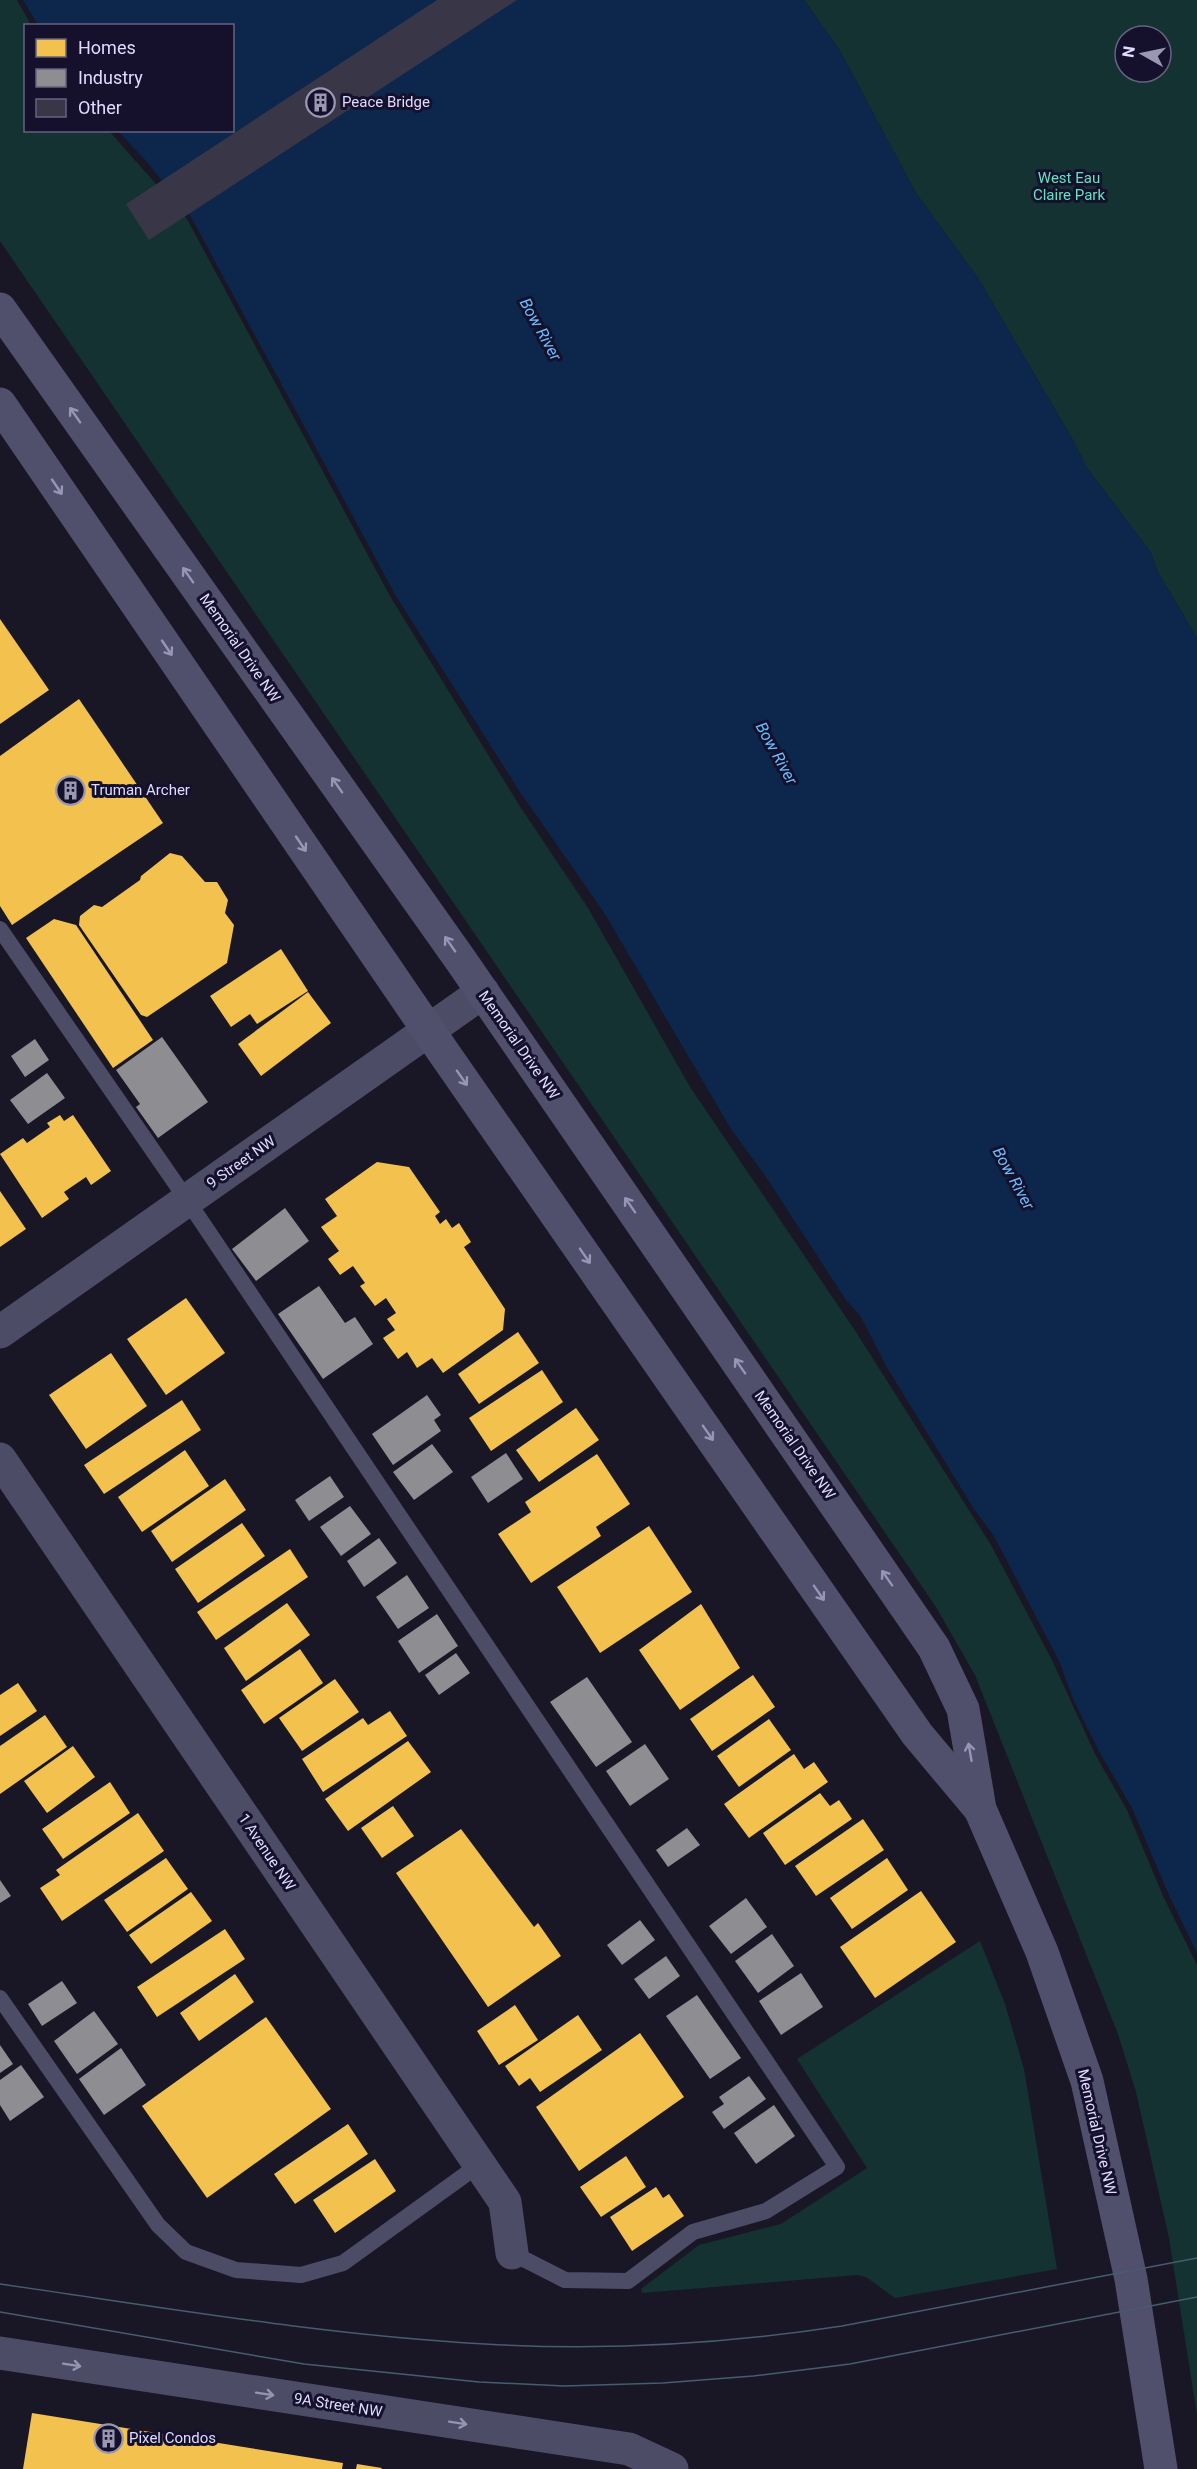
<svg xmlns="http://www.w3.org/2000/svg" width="1197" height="2469" font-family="Roboto,sans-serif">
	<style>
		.green { fill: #153232; fill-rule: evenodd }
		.water { fill: #0d264c }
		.homes { fill: #f2c14e }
		.industry { fill: #8d8d92 }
		.building { fill: #383647 }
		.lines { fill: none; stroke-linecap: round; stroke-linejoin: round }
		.lane { stroke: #4d4c67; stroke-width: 16 }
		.street { stroke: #4d4c67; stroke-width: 33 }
		.secondary { stroke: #504f6c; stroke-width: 33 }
		.tram { stroke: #465d6e; stroke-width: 1.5 }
		.oneway { stroke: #9896b6 }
		.oneway2 { stroke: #9694b3 }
		.labels { text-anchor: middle; stroke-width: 6; stroke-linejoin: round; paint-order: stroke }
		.poi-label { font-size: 15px; fill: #dfdcff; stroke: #15112c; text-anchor: start }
		.park-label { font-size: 15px; fill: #63e3c0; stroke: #15112c }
		.street-label { font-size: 15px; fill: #dfdcff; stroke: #15112c }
		.water-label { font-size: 16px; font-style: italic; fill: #6abeff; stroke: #15112c }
	</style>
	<rect width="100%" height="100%" fill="#191726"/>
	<g class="green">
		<path d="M 0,0 L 17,0 L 31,25 L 26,26 L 26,130 L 109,131 L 187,219 L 391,598 L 521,808 L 588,908 L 690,1087 L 856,1332 L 991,1545 L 1052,1660 L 1095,1754 L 1127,1810 L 1163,1896 L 1197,1965 L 1197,2415 L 1169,2238 L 1136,2092 L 1118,2034 L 975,1675 L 936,1607 L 0,241 Z"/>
		<path d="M 804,0 L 1197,0 L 1197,638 L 1158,572 L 1150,551 L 1087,468 L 1073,440 L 978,278 L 916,193 L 839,49 ZM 1125,36 L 1161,36 L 1161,72 L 1125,72 Z"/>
		<path d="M 980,1941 L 1005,2004 L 1024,2069 L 1057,2269 L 895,2298 L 866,2277 L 857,2275 L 642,2293 L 641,2289 L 699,2245 L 781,2224 L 867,2168 L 797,2059 Z"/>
	</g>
	<path class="water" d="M 23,0 L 804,0 L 839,49 L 916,193 L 978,278 L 1073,440 L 1087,468 L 1150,551 L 1158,572 L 1197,638 L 1197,1953 L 1168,1893 L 1132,1808 L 1100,1753 L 1074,1701 L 1059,1661 L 994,1536 L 974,1509 L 886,1366 L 861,1317 L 846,1300 L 764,1174 L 731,1129 L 605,914 L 520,792 L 396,596 L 191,217 L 147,162 L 118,131 L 232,130 L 232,26 L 38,25 Z"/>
	<g class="homes">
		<path d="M 0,619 L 49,690 L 0,724 Z"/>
		<path d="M 79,699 L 163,823 L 12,925 L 0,906 L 0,756 Z"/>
		<path d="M 170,853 L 182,856 L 205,882 L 217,882 L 228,900 L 225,913 L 234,925 L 227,963 L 147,1017 L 141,1015 L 79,925 L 80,916 L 94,905 L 102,907 L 140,880 L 141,876 Z"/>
		<path d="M 54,919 L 76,925 L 153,1040 L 113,1068 L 26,938 Z"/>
		<path d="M 281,949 L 308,991 L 257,1024 L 250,1014 L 231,1027 L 210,996 Z"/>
		<path d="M 308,992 L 331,1023 L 261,1076 L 238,1044 Z"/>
		<path d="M 60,1115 L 64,1121 L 73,1115 L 111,1171 L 91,1185 L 86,1177 L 64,1192 L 69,1199 L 42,1218 L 0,1154 L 23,1138 L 27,1143 L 50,1127 L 47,1123 Z"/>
		<path d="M 377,1162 L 409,1167 L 440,1212 L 435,1216 L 440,1224 L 446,1219 L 452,1228 L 459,1223 L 471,1242 L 464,1247 L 505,1309 L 503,1330 L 443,1373 L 432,1358 L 417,1368 L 407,1352 L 398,1359 L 383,1338 L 395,1330 L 387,1319 L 396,1313 L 386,1298 L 375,1306 L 360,1286 L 365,1283 L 353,1266 L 340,1275 L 328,1259 L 339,1251 L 321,1227 L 337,1216 L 325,1199 Z"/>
		<path d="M 0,1191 L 26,1229 L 0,1247 Z"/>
		<path d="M 186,1298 L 225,1353 L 166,1395 L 127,1339 Z"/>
		<path d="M 518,1332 L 539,1363 L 479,1404 L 458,1374 Z"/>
		<path d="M 111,1353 L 147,1406 L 86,1449 L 49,1395 Z"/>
		<path d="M 542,1370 L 563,1402 L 491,1451 L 469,1418 Z"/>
		<path d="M 182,1400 L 201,1430 L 104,1494 L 84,1465 Z"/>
		<path d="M 576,1408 L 599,1440 L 539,1482 L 516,1450 Z"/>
		<path d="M 185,1450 L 209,1486 L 142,1532 L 118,1497 Z"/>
		<path d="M 597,1454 L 630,1504 L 596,1527 L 601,1536 L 531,1583 L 498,1534 L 531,1512 L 525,1502 Z"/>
		<path d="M 225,1479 L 246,1510 L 172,1562 L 151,1531 Z"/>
		<path d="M 242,1523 L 265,1556 L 198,1603 L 175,1569 Z"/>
		<path d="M 649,1526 L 692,1592 L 600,1653 L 557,1587 Z"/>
		<path d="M 290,1549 L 308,1577 L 216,1640 L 197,1612 Z"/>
		<path d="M 287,1603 L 310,1635 L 246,1681 L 224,1648 Z"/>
		<path d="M 701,1604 L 740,1668 L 680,1710 L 639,1650 Z"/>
		<path d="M 300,1649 L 323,1683 L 264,1724 L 241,1690 Z"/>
		<path d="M 753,1675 L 775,1707 L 712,1751 L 690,1719 Z"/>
		<path d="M 335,1679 L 359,1712 L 302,1751 L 279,1718 Z"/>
		<path d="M 18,1683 L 37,1711 L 0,1736 L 0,1695 Z"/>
		<path d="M 390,1711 L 407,1736 L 323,1792 L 302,1759 L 363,1718 L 368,1725 Z"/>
		<path d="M 45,1715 L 67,1747 L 0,1794 L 0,1746 Z"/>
		<path d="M 769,1719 L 791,1750 L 739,1787 L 717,1756 Z"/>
		<path d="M 408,1741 L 431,1772 L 348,1831 L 325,1799 Z"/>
		<path d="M 73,1746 L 95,1777 L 47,1813 L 24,1781 Z"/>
		<path d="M 794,1754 L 804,1769 L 814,1762 L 828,1782 L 749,1838 L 724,1804 Z"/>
		<path d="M 110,1782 L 130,1813 L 63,1859 L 42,1829 Z"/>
		<path d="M 820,1793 L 830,1806 L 839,1800 L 852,1819 L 785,1865 L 763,1833 Z"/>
		<path d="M 393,1806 L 414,1836 L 382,1858 L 361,1828 Z"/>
		<path d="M 138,1813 L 164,1851 L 62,1921 L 40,1888 L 60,1875 L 56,1870 Z"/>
		<path d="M 863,1819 L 884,1850 L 816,1896 L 795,1866 Z"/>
		<path d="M 461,1829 L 534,1927 L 538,1923 L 561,1956 L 488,2007 L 396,1873 Z"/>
		<path d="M 166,1858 L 188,1889 L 127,1932 L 104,1900 Z"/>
		<path d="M 887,1858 L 908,1890 L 852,1929 L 830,1898 Z"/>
		<path d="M 921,1891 L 956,1942 L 875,1998 L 840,1947 Z"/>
		<path d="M 191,1892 L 212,1921 L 151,1964 L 129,1935 Z"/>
		<path d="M 225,1929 L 245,1959 L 157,2017 L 137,1987 Z"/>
		<path d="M 235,1974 L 254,2002 L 199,2041 L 180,2013 Z"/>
		<path d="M 515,2005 L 538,2040 L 499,2065 L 477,2031 Z"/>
		<path d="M 578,2015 L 602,2050 L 540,2092 L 530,2078 L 519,2086 L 505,2066 Z"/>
		<path d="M 266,2017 L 331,2109 L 207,2198 L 142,2106 Z"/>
		<path d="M 640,2033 L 684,2097 L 579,2171 L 536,2107 Z"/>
		<path d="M 348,2124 L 368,2154 L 295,2204 L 274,2174 Z"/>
		<path d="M 626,2156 L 646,2187 L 601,2217 L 580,2187 Z"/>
		<path d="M 375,2159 L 396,2191 L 335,2233 L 313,2200 Z"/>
		<path d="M 656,2187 L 663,2198 L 669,2194 L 684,2216 L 632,2251 L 610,2217 Z"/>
		<path d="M 32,2413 L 343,2463 L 342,2469 L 23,2469 Z"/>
		<path d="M 357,2464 L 382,2468 L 381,2469 L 356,2469 Z"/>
	</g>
	<g class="industry">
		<path d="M 162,1037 L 208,1102 L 158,1138 L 136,1107 L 140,1104 L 116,1070 Z"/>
		<path d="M 35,1039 L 49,1060 L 25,1077 L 11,1056 Z"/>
		<path d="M 47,1073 L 65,1098 L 28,1124 L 10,1100 Z"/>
		<path d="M 285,1208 L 309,1241 L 256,1281 L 232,1249 Z"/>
		<path d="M 319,1286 L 345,1323 L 355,1317 L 373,1344 L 323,1379 L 278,1314 Z"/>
		<path d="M 427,1395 L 441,1415 L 434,1420 L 441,1431 L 393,1465 L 372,1434 Z"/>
		<path d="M 432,1444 L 453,1472 L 414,1500 L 393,1472 Z"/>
		<path d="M 506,1453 L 523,1479 L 488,1503 L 471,1477 Z"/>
		<path d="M 330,1476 L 344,1497 L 309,1521 L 295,1500 Z"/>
		<path d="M 350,1506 L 371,1534 L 341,1556 L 320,1527 Z"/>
		<path d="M 379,1538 L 397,1563 L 364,1587 L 347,1561 Z"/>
		<path d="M 407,1575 L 429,1608 L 398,1629 L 376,1597 Z"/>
		<path d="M 437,1614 L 458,1646 L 419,1673 L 398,1641 Z"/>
		<path d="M 456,1653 L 470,1673 L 439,1695 L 425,1675 Z"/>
		<path d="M 587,1677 L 632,1742 L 596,1767 L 550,1702 Z"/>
		<path d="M 645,1744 L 669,1779 L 630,1806 L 606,1771 Z"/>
		<path d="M 687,1828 L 700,1845 L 668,1867 L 656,1850 Z"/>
		<path d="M 0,1880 L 11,1896 L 0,1903 Z"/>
		<path d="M 746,1898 L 767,1927 L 731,1954 L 709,1926 Z"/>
		<path d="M 640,1920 L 655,1940 L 622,1965 L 607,1945 Z"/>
		<path d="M 772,1934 L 794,1966 L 758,1993 L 735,1961 Z"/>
		<path d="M 666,1956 L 680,1976 L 649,1999 L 634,1979 Z"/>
		<path d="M 801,1973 L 823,2007 L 781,2035 L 759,2001 Z"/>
		<path d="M 62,1981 L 77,2003 L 42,2026 L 28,2004 Z"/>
		<path d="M 697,1995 L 741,2058 L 710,2079 L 666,2016 Z"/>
		<path d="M 94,2011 L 118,2044 L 77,2074 L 54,2041 Z"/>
		<path d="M 0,2045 L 13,2064 L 0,2073 Z"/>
		<path d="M 121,2048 L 146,2085 L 104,2115 L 79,2079 Z"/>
		<path d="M 21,2065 L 44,2097 L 10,2121 L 0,2105 L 0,2080 Z"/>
		<path d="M 749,2076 L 766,2099 L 724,2129 L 712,2112 L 724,2104 L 719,2097 Z"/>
		<path d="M 774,2105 L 795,2136 L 756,2164 L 734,2133 Z"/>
	</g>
	<path class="building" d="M 437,0 L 517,0 L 149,240 L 126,204 Z"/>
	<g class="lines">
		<g class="lane">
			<path d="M 0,929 L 187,1200 L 837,2167 L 766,2211 L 693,2232 L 628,2281 L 565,2280 L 512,2253"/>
			<path d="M 0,1998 L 158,2225 L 186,2252 L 236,2270 L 301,2275 L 343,2263 L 480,2164"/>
		</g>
		<g class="street">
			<path d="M 0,1332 L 483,992"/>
			<path d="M 0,1459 L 505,2202 L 512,2253"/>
			<path d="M 0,2353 L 629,2449 L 672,2469"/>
		</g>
		<g class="secondary">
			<path d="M 0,309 L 462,962 L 934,1648 L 963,1709 L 980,1809 L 1042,1952 L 1087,2081 L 1131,2279 L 1161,2469"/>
			<path d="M 0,404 L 428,1030 L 917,1734 L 979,1808"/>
		</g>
		<g class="tram">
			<path d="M 0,2284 C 161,2307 323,2335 485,2344 C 604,2351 725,2344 842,2326 L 1197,2258"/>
			<path d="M 0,2312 L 304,2364 L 479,2382 L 564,2386 L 663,2383 L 753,2376 L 850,2364 L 1197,2297"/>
		</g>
	</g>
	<defs><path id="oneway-shaft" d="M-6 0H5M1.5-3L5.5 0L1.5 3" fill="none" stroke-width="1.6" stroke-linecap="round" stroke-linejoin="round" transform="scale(1.5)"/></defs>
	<g class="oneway">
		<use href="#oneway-shaft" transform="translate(75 415) rotate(-125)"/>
		<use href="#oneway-shaft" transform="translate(57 487) rotate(56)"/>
		<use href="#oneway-shaft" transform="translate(188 575) rotate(-125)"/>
		<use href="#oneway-shaft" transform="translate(167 648) rotate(56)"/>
		<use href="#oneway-shaft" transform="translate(337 785) rotate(-125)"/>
		<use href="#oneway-shaft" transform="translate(301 844) rotate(56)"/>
		<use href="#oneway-shaft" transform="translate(450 944) rotate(-125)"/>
		<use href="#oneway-shaft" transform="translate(462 1078) rotate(55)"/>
		<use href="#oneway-shaft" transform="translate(630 1205) rotate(-125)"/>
		<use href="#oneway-shaft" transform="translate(585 1256) rotate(55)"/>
		<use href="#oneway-shaft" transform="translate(740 1366) rotate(-125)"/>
		<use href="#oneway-shaft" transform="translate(708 1433) rotate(55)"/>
		<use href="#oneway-shaft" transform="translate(887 1578) rotate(-125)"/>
		<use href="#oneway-shaft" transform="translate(819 1593) rotate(55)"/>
		<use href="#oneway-shaft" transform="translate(970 1752) rotate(-100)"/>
	</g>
	<g class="oneway2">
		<use href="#oneway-shaft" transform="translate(72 2365) rotate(9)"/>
		<use href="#oneway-shaft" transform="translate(265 2394) rotate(9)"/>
		<use href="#oneway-shaft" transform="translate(458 2423) rotate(9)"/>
	</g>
	<defs>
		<symbol id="building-ring" viewBox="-11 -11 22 22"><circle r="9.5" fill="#15112c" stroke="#9a97b3" stroke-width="1.5"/><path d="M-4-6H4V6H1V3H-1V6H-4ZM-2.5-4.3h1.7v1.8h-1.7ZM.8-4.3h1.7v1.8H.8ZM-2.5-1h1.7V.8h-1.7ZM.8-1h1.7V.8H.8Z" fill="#9a97b3"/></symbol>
	</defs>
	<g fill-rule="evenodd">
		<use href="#building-ring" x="304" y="86" width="33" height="33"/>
		<use href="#building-ring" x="54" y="774" width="33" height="33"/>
		<use href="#building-ring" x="92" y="2422" width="33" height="33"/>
	</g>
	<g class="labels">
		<g class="poi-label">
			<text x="342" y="107">Peace Bridge</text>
			<text x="91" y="795">Truman Archer</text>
			<text x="129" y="2443">Pixel Condos</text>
		</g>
		<g class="park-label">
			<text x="1069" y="183">West Eau<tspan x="1069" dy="17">Claire Park</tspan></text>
		</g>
		<g class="street-label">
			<text transform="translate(240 648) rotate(55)" y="5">Memorial Drive NW</text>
			<text transform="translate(519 1045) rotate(55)" y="5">Memorial Drive NW</text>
			<text transform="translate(241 1162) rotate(-35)" y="5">9 Street NW</text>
			<text transform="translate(795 1445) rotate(55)" y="5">Memorial Drive NW</text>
			<text transform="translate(267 1852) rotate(56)" y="5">1 Avenue NW</text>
			<text transform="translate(1097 2132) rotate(77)" y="5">Memorial Drive NW</text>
			<text transform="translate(338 2405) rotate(9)" y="5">9A Street NW</text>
		</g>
		<g class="water-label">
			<text transform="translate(541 329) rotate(61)" y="6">Bow River</text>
			<text transform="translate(777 753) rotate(61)" y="6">Bow River</text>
			<text transform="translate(1014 1178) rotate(61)" y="6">Bow River</text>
		</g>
	</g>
	<rect x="24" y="24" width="210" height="108" fill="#15112c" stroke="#666280" stroke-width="1.5"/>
	<rect x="36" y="39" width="30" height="18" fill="#f2c14e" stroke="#666280" stroke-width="1.5"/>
	<text x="78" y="54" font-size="18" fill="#dfdcff">Homes</text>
	<rect x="36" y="69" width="30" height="18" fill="#8d8d92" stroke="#666280" stroke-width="1.5"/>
	<text x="78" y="84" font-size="18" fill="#dfdcff">Industry</text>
	<rect x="36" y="99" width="30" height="18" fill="#383647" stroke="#666280" stroke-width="1.5"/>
	<text x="78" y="114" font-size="18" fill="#dfdcff">Other</text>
	<g transform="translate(1143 54) rotate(279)"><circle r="28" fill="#15112c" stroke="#666280" stroke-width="1.5"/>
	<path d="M0-4.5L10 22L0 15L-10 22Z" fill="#9a97b3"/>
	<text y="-9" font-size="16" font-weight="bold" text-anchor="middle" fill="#dfdcff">N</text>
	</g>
</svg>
